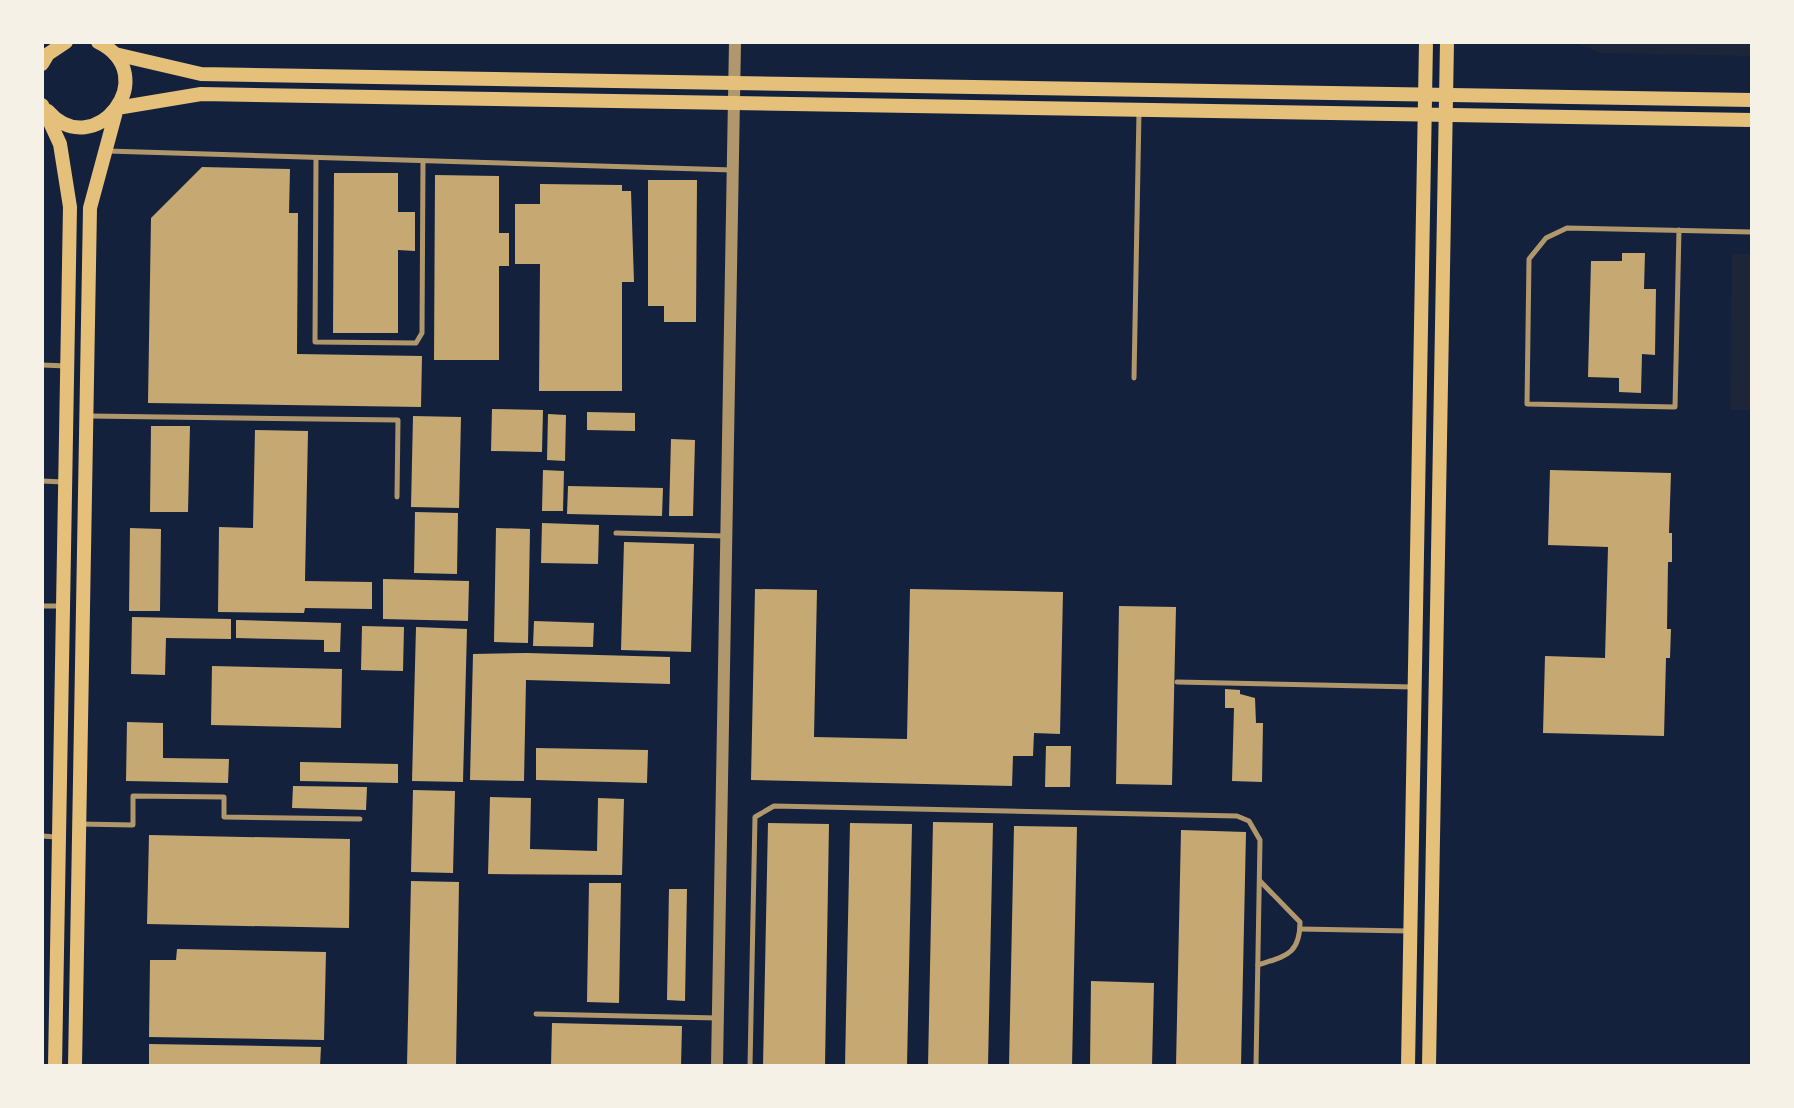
<svg xmlns="http://www.w3.org/2000/svg" width="1794" height="1108" font-family="Figtree,sans-serif">
	<style>
		.green { fill: #1d2539 }
		.building { fill: #c6a872 }
		.lines { fill: none; stroke-linecap: round; stroke-linejoin: round }
		.service { stroke: #b1986c; stroke-width: 5 }
		.tertiary { stroke: #b1986c; stroke-width: 12 }
		.secondary { stroke: #e5c07b; stroke-width: 14 }
	</style>
	<rect width="100%" height="100%" fill="#14213d"/>
	<g class="green">
		<path d="M 1572,42 L 1752,42 L 1752,56 L 1601,53 Z"/>
		<path d="M 1732,254 L 1752,254 L 1752,410 L 1730,410 Z"/>
	</g>
	<g class="building">
		<path d="M 202,167 L 290,169 L 289,213 L 298,213 L 297,354 L 422,356 L 421,407 L 148,403 L 151,218 Z"/>
		<path d="M 334,173 L 398,173 L 398,212 L 415,212 L 415,251 L 398,250 L 398,333 L 333,333 Z"/>
		<path d="M 435,175 L 499,176 L 499,233 L 509,233 L 509,266 L 499,266 L 499,360 L 434,360 Z"/>
		<path d="M 648,180 L 697,180 L 696,322 L 664,322 L 664,306 L 648,306 Z"/>
		<path d="M 540,184 L 622,185 L 622,191 L 631,191 L 634,282 L 622,282 L 622,391 L 539,391 L 540,264 L 515,264 L 515,204 L 540,204 Z"/>
		<path d="M 1622,253 L 1645,253 L 1644,289 L 1656,289 L 1655,355 L 1642,354 L 1641,393 L 1619,392 L 1619,378 L 1588,377 L 1591,261 L 1622,261 Z"/>
		<path d="M 492,409 L 543,410 L 542,452 L 491,451 Z"/>
		<path d="M 587,412 L 635,413 L 635,431 L 587,430 Z"/>
		<path d="M 548,414 L 566,415 L 565,461 L 547,460 Z"/>
		<path d="M 413,416 L 461,417 L 459,508 L 411,507 Z"/>
		<path d="M 151,426 L 190,426 L 188,512 L 150,512 Z"/>
		<path d="M 255,430 L 308,431 L 305,581 L 372,582 L 372,609 L 305,608 L 304,613 L 218,612 L 219,527 L 253,528 Z"/>
		<path d="M 671,439 L 695,440 L 693,516 L 669,516 Z"/>
		<path d="M 543,470 L 564,471 L 563,511 L 542,511 Z"/>
		<path d="M 1550,470 L 1671,473 L 1669,533 L 1672,533 L 1672,562 L 1668,562 L 1667,629 L 1671,629 L 1670,658 L 1666,658 L 1664,736 L 1543,733 L 1545,656 L 1605,658 L 1608,547 L 1548,545 Z"/>
		<path d="M 568,486 L 663,488 L 662,516 L 567,514 Z"/>
		<path d="M 415,512 L 458,513 L 457,574 L 414,573 Z"/>
		<path d="M 542,523 L 599,525 L 598,564 L 541,563 Z"/>
		<path d="M 130,528 L 161,529 L 160,611 L 129,611 Z"/>
		<path d="M 496,528 L 530,529 L 528,643 L 494,642 Z"/>
		<path d="M 624,542 L 694,544 L 691,652 L 621,650 Z"/>
		<path d="M 383,579 L 469,581 L 468,621 L 383,619 Z"/>
		<path d="M 755,589 L 817,590 L 814,737 L 907,739 L 910,589 L 1063,592 L 1060,734 L 1034,733 L 1033,756 L 1013,756 L 1012,786 L 751,780 Z"/>
		<path d="M 1119,606 L 1176,607 L 1172,785 L 1116,784 Z"/>
		<path d="M 132,617 L 231,619 L 231,639 L 166,638 L 165,675 L 131,674 Z"/>
		<path d="M 236,620 L 341,623 L 340,652 L 324,652 L 324,640 L 236,638 Z"/>
		<path d="M 534,621 L 594,623 L 593,647 L 533,646 Z"/>
		<path d="M 362,626 L 404,627 L 403,671 L 361,670 Z"/>
		<path d="M 416,627 L 467,629 L 463,782 L 412,781 Z"/>
		<path d="M 527,653 L 670,657 L 670,684 L 526,680 L 524,781 L 470,780 L 473,654 Z"/>
		<path d="M 212,666 L 342,669 L 341,728 L 211,725 Z"/>
		<path d="M 1225,689 L 1240,690 L 1240,694 L 1255,698 L 1256,723 L 1263,723 L 1262,782 L 1232,781 L 1234,708 L 1225,708 Z"/>
		<path d="M 127,722 L 163,723 L 163,758 L 229,759 L 228,783 L 126,781 Z"/>
		<path d="M 1046,746 L 1071,746 L 1070,787 L 1045,787 Z"/>
		<path d="M 536,748 L 648,750 L 647,783 L 536,780 Z"/>
		<path d="M 300,762 L 398,764 L 398,783 L 300,781 Z"/>
		<path d="M 293,786 L 367,787 L 366,810 L 292,808 Z"/>
		<path d="M 413,790 L 455,791 L 453,873 L 411,872 Z"/>
		<path d="M 490,797 L 531,798 L 530,849 L 597,851 L 598,798 L 624,799 L 622,875 L 488,874 Z"/>
		<path d="M 933,822 L 993,823 L 988,1066 L 928,1066 Z"/>
		<path d="M 768,823 L 829,824 L 825,1066 L 763,1066 Z"/>
		<path d="M 850,823 L 912,824 L 907,1066 L 845,1066 Z"/>
		<path d="M 1014,826 L 1077,827 L 1072,1066 L 1009,1066 Z"/>
		<path d="M 1181,830 L 1246,832 L 1241,1066 L 1176,1066 Z"/>
		<path d="M 149,835 L 350,839 L 349,928 L 147,924 Z"/>
		<path d="M 411,881 L 459,882 L 456,1066 L 407,1066 Z"/>
		<path d="M 589,883 L 621,883 L 619,1003 L 587,1002 Z"/>
		<path d="M 669,889 L 687,889 L 685,1001 L 667,1000 Z"/>
		<path d="M 177,949 L 326,952 L 324,1040 L 149,1037 L 150,960 L 176,960 Z"/>
		<path d="M 1091,981 L 1154,983 L 1152,1066 L 1090,1066 Z"/>
		<path d="M 552,1023 L 682,1026 L 681,1066 L 551,1066 Z"/>
		<path d="M 149,1044 L 321,1047 L 320,1066 L 149,1066 Z"/>
	</g>
	<g class="lines">
		<g class="service">
			<path d="M 107,151 L 733,170"/>
			<path d="M 316,158 L 315,342 L 416,343 L 422,333 L 423,161"/>
			<path d="M 1679,230 L 1675,407 L 1527,404 L 1529,259 L 1546,238 L 1567,228 L 1752,232"/>
			<path d="M 42,365 L 67,366"/>
			<path d="M 1134,378 L 1139,112"/>
			<path d="M 89,416 L 398,420 L 397,497"/>
			<path d="M 42,481 L 63,482"/>
			<path d="M 616,533 L 725,536"/>
			<path d="M 42,606 L 63,606"/>
			<path d="M 1177,682 L 1414,687"/>
			<path d="M 79,824 L 133,825 L 133,796 L 224,797 L 224,817 L 360,819"/>
			<path d="M 42,836 L 56,837"/>
			<path d="M 1300,929 L 1409,931"/>
			<path d="M 1258,965 C 1285,956 1300,955 1300,922 L 1260,881"/>
			<path d="M 536,1014 L 718,1018"/>
			<path d="M 750,1066 L 755,817 L 774,806 L 1237,816 L 1249,821 L 1260,840 L 1256,1066"/>
		</g>
		<path class="tertiary" d="M 717,1066 L 735,42"/>
		<g class="secondary">
			<path d="M 115,54 L 201,74 L 1752,100"/>
			<path d="M 42,64 L 48,54 L 66,42"/>
			<path d="M 42,105 L 60,144 L 70,207 L 55,1066"/>
			<path d="M 48,111 C 94,164 165,75 98,42"/>
			<path d="M 75,1066 L 90,208 L 117,108 L 201,94 L 1752,120"/>
			<path d="M 1408,1066 L 1426,42"/>
			<path d="M 1429,1066 L 1447,42"/>
		</g>
	</g>
	<rect width="1794" height="1108" fill="none" stroke="#f6f1e7" stroke-width="88"/>
</svg>
